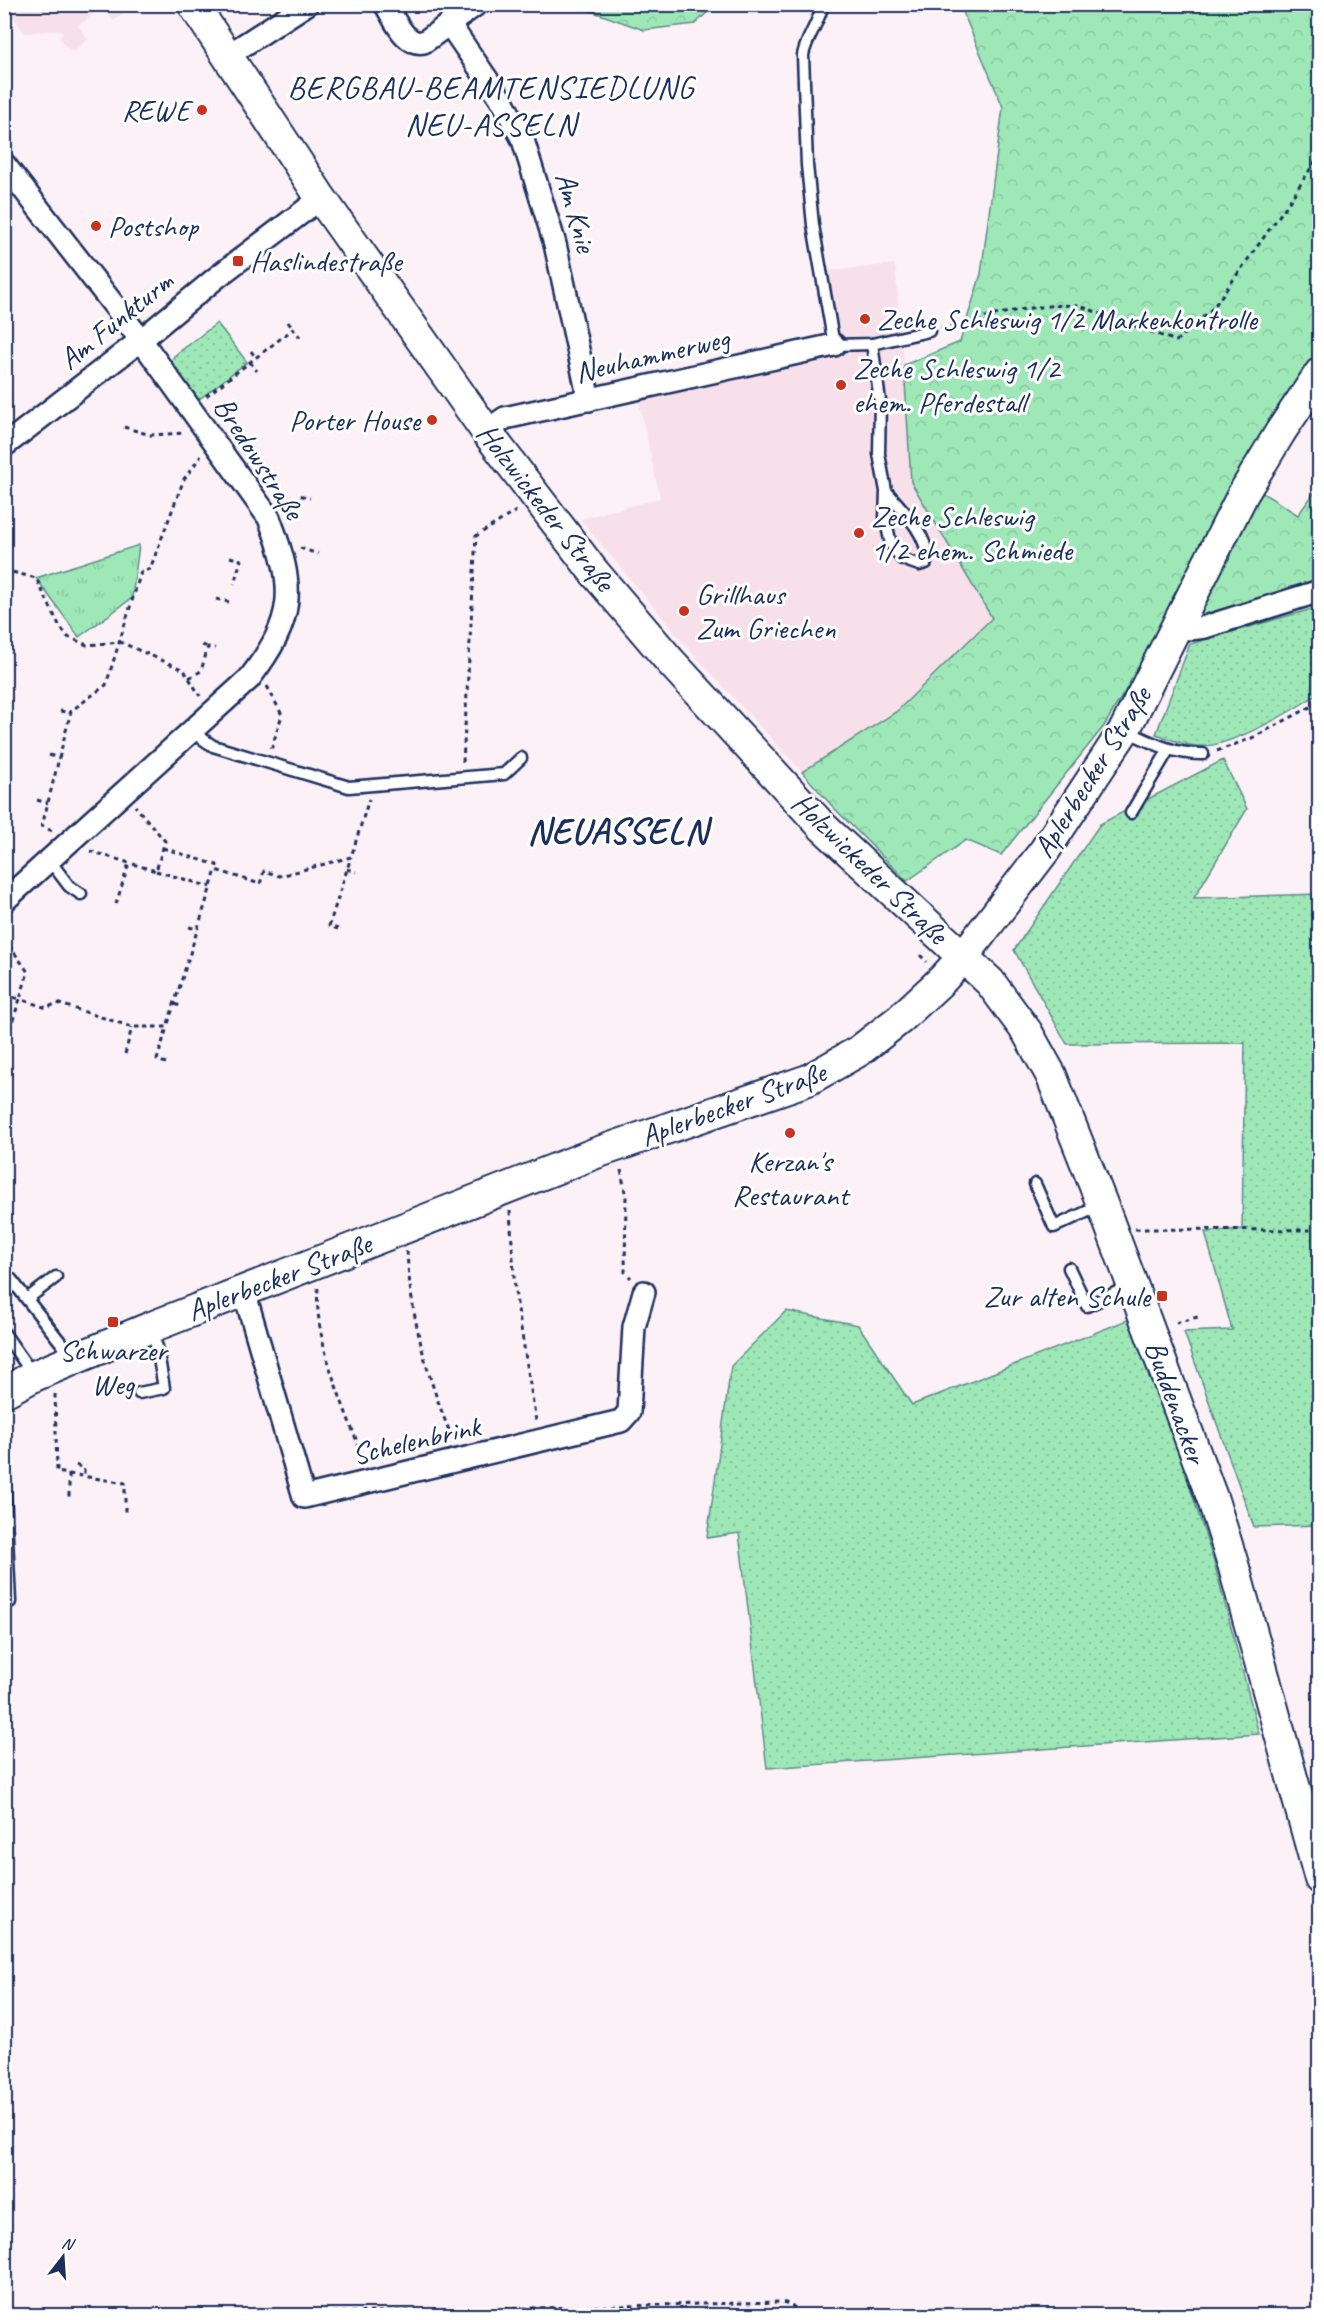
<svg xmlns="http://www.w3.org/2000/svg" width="1324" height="2320" font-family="Caveat,sans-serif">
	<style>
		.built { fill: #f8e0eb }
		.grass { fill: url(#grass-dots); stroke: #5c8c8a; stroke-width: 1.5 }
		.forest { fill: url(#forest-crowns); stroke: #5c8c8a; stroke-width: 1.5 }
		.park { fill: url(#park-tufts); stroke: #5c8c8a; stroke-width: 1.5 }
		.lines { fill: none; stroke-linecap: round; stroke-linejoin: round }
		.lane-casing { stroke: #1b2f5e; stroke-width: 15 }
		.street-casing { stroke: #1b2f5e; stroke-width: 26 }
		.secondary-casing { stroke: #1b2f5e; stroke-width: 34 }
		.path { stroke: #1b2f5e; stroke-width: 3; stroke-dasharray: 4.5 4.5; stroke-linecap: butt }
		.lane { stroke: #fff; stroke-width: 10 }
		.street { stroke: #fff; stroke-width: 21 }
		.secondary { stroke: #fff; stroke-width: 30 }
		.poi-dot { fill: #c8321e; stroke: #fff; stroke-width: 2 }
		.labels { text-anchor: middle; stroke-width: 6; stroke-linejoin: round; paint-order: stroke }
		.poi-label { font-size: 30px; fill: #1b2f5e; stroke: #fff; text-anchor: start }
		.street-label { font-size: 30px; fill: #1b2f5e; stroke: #fff }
		.neighbourhood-label { font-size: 32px; letter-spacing: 1.5px; fill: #1b2f5e; stroke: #fff }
		.district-label { font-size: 36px; font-weight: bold; letter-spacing: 1.5px; fill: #1b2f5e; stroke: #fff }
	</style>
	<defs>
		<pattern id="grass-dots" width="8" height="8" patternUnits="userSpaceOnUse" patternTransform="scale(1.5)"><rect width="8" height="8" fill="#9ee8b7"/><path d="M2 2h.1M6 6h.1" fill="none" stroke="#88c7a0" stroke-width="1.8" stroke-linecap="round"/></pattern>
		<pattern id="forest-crowns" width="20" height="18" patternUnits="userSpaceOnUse" patternTransform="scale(1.5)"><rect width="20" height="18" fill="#9ee8b7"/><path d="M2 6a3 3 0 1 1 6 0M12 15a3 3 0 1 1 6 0" fill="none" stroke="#88c7a0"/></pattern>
		<pattern id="park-tufts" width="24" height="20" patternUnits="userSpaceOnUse" patternTransform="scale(1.5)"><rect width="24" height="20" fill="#9ee8b7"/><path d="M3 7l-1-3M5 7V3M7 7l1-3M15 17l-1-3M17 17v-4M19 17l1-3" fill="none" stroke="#88c7a0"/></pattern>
	</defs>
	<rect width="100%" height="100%" fill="#fcf1f6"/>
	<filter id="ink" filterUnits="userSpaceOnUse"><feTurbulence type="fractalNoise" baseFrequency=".0167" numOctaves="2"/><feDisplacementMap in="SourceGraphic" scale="12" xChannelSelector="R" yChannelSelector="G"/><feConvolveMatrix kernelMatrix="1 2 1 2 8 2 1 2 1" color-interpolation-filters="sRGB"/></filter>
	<g filter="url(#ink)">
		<g class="built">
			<path d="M 4,5 L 5,4 L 135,5 L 113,21 L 103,7 L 88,18 L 78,26 L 88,39 L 74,51 L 68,49 L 59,37 L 63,34 L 61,30 L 25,33 Z"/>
			<path d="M 895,264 L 904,365 L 911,482 L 992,618 L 896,712 L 802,772 L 687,647 L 580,519 L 660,498 L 639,403 L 626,391 L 834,345 L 827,271 Z"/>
		</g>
		<g class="grass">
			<path d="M 217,323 L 247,362 L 197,401 L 170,365 L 174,356 Z"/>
			<path d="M 1319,607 L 1319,693 C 1294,710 1227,750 1196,746 C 1183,745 1169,738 1156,734 L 1190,644 Z"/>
			<path d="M 1223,760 L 1247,809 L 1194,898 L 1319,894 L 1319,1525 L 1254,1527 L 1184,1332 L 1232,1330 L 1205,1232 L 1242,1229 L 1245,1043 L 1067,1044 L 1014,950 L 1100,824 Z"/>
			<path d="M 786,1311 L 858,1325 L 912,1405 L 1135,1317 L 1214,1562 L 1259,1734 L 767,1768 L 739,1533 L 707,1538 L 731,1366 Z"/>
		</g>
		<g class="forest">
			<path d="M 574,5 L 574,4 L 715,5 L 695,24 L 644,30 Z"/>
			<path d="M 960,5 L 1319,5 L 1319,368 L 1104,726 L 1001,855 L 966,840 L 907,881 L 833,807 L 802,772 L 896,712 L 992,618 L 911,482 L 904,365 L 960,342 L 981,274 L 1003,107 Z"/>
			<path d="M 1319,486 L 1319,583 L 1204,619 L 1198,613 L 1258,490 L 1298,515 Z"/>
		</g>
		<path class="park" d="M 139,545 L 132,598 L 79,637 L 36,578 Z"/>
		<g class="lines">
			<defs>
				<g id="lane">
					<path d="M 823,4 C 818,25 807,36 803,55 L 807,165 L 813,225 L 834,345 L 872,344 L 929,331"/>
					<path d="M 872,344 L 880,401 L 879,454 L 886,491 L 885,518 L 891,544 L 902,559 L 919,565 L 926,563 C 932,538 901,508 886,491"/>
					<path d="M 1125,730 C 1150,742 1175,755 1203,754"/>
					<path d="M 191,731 L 213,746 L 349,787 L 504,774 L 521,758"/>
					<path d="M 1131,813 L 1169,749"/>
					<path d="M 50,861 L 69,886 L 81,894"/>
					<path d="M 1035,1184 L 1054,1227 L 1099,1206"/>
					<path d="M 1069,1268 L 1087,1306 L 1130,1286"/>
					<path d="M 11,1279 L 73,1358"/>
					<path d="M 27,1299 L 56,1277"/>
					<path d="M 4,1333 L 34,1376"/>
					<path d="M 139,1393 L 164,1388 L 157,1347 L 149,1328"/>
					<path d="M 4,1471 L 10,1602"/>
				</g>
				<g id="street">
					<path d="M 385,4 C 395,19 404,46 424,42 L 477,4"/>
					<path d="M 450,25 L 504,104 L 523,140 L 555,244 L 589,400"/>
					<path d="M 227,56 L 307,4"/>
					<path d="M 4,164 L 141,340 L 269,518 C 296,588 296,618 249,679 L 4,901"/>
					<path d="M 486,431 L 505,418 L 834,345"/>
					<path d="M 4,446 L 141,340 L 216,278 L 321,198"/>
					<path d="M 1178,622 L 1190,629 L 1205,627 L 1320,591"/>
					<path d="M 244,1291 L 304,1497 L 621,1421 L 629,1412 L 634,1327 L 644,1292"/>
				</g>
				<g id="secondary">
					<path d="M 193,4 L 321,198 L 486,431 L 594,572 L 670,661 L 823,827 L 990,982 L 1027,1032 L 1051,1075 L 1102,1204 L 1213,1500 L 1233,1564 L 1320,1879"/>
					<path d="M 4,1392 L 34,1376 L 149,1328 L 596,1153 L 808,1080 L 859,1051 L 900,1019 L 942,980 L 963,957 L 1045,850 L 1125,729 L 1243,494 L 1281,431 L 1320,373"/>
				</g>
			</defs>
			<use href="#lane" class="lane-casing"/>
			<use href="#street" class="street-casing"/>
			<use href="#secondary" class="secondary-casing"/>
			<g class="path">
				<path d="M 288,322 L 293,329"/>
				<path d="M 941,328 C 986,318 1034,302 1080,306 L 1176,341 L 1213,308 L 1287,205 L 1320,154"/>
				<path d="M 251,351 L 256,358"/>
				<path d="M 250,362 L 257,371"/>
				<path d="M 206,396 L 293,329 L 300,337"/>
				<path d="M 124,427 L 150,435 L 184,433"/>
				<path d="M 291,519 L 299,495 L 310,498"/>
				<path d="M 300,548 L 318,554"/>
				<path d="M 230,557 L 241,560 L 234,584"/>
				<path d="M 4,570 L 36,578 L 60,627 L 68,637 L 87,645 L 120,642 L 184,670 L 200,696"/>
				<path d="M 216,599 L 229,602"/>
				<path d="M 202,645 L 208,647"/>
				<path d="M 189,678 L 201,671 L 208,647 L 215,648"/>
				<path d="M 267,686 L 282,715 L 271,750"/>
				<path d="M 60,711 L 71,713"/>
				<path d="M 1217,751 L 1252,738 L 1320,702"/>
				<path d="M 49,755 L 59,758"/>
				<path d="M 463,762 L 476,536 L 516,511"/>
				<path d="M 37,800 L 48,803"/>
				<path d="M 52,831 L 42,826 L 71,711 L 106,685 L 141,572 L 150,569 L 184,479 L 201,456"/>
				<path d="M 163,848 L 217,865 L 216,870"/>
				<path d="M 90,851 L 156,871 L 165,841 L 135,806"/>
				<path d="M 347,869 L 356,872"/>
				<path d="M 156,871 L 211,887"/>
				<path d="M 116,904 L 129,863"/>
				<path d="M 189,927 L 198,929"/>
				<path d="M 338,929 L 329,926 L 351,857"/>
				<path d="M 4,938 L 28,972 L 20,999 L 4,995"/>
				<path d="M 920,955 L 927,962"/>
				<path d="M 175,1004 L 183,1007"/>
				<path d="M 4,1046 L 20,999 L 47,1008 L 57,1003 L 132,1027 L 167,1027 L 216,870 L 260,884 L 264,871 L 280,876 L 351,857 L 369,799"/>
				<path d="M 125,1054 L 132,1027"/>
				<path d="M 166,1063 L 157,1060 L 167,1027"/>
				<path d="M 621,1170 L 626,1197 L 625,1272 L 631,1278"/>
				<path d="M 510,1211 L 515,1291 L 536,1421"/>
				<path d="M 1135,1229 L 1320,1230"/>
				<path d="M 407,1251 C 410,1315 428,1382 454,1442"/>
				<path d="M 318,1288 C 313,1342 347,1412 365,1463"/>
				<path d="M 1176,1323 L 1201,1316"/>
				<path d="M 55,1394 L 57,1472 L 125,1483 L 125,1514"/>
				<path d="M 76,1465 L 84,1469 L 84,1476"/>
				<path d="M 69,1474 L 69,1500"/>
				<path d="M 216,2316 L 781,2302 C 791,2304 795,2305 798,2316"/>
			</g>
			<use href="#lane" class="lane"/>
			<use href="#street" class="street"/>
			<use href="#secondary" class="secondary"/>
		</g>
	</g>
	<g class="poi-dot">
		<circle cx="202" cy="110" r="6"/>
		<circle cx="96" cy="226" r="6"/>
		<rect x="232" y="255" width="12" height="12" rx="3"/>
		<circle cx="865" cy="319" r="6"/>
		<circle cx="841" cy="385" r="6"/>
		<circle cx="432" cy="420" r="6"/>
		<circle cx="859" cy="533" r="6"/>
		<circle cx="684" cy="611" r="6"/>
		<circle cx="790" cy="1133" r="6"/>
		<rect x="1156" y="1290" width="12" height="12" rx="3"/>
		<rect x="107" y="1316" width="12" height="12" rx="3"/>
	</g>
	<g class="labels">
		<g class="poi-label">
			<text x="190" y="120" text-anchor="end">REWE</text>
			<text x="108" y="236">Postshop</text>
			<text x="250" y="271">Haslindestraße</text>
			<text x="877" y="329">Zeche Schleswig 1/2 Markenkontrolle</text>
			<text x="853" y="378">Zeche Schleswig 1/2<tspan x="853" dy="34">ehem. Pferdestall</tspan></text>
			<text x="420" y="430" text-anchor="end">Porter House</text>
			<text x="871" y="526">Zeche Schleswig<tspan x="871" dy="34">1/2 ehem. Schmiede</tspan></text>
			<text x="696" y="604">Grillhaus<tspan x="696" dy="34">Zum Griechen</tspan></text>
			<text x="790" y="1171" text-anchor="middle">Kerzan's<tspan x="790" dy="34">Restaurant</tspan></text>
			<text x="1150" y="1306" text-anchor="end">Zur alten Schule</text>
			<text x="113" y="1360" text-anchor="middle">Schwarzer<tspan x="113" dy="34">Weg</tspan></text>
		</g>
		<g class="street-label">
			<text transform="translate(576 212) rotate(74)" y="10">Am Knie</text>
			<text transform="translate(116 320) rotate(-39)" y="10">Am Funkturm</text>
			<text transform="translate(652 355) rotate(-13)" y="10">Neuhammerweg</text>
			<text transform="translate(259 458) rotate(57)" y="10">Bredowstraße</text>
			<text transform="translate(546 507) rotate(52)" y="10">Holzwickeder Straße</text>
			<text transform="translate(1092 772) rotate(-58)" y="10">Aplerbecker Straße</text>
			<text transform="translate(870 868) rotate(44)" y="10">Holzwickeder Straße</text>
			<text transform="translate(733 1104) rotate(-20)" y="10">Aplerbecker Straße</text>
			<text transform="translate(279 1277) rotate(-21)" y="10">Aplerbecker Straße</text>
			<text transform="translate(1176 1402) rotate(70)" y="10">Buddenacker</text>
			<text transform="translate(416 1440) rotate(-13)" y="10">Schelenbrink</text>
		</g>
		<g class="neighbourhood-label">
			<text x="491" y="98">BERGBAU-BEAMTENSIEDLUNG<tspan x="491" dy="37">NEU-ASSELN</tspan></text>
		</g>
		<g class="district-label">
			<text x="618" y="843">NEUASSELN</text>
		</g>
	</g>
	<rect width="1324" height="2320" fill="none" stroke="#fff" stroke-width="24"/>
	<rect x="12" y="12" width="1300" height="2296" fill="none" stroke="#1b2f5e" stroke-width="2" filter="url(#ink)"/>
	<g transform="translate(63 2257) rotate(17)" stroke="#ffffff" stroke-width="4.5" paint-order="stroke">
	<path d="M0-4.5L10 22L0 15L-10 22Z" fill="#1b2f5e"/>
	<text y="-9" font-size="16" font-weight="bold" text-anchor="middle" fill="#1b2f5e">N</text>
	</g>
</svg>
